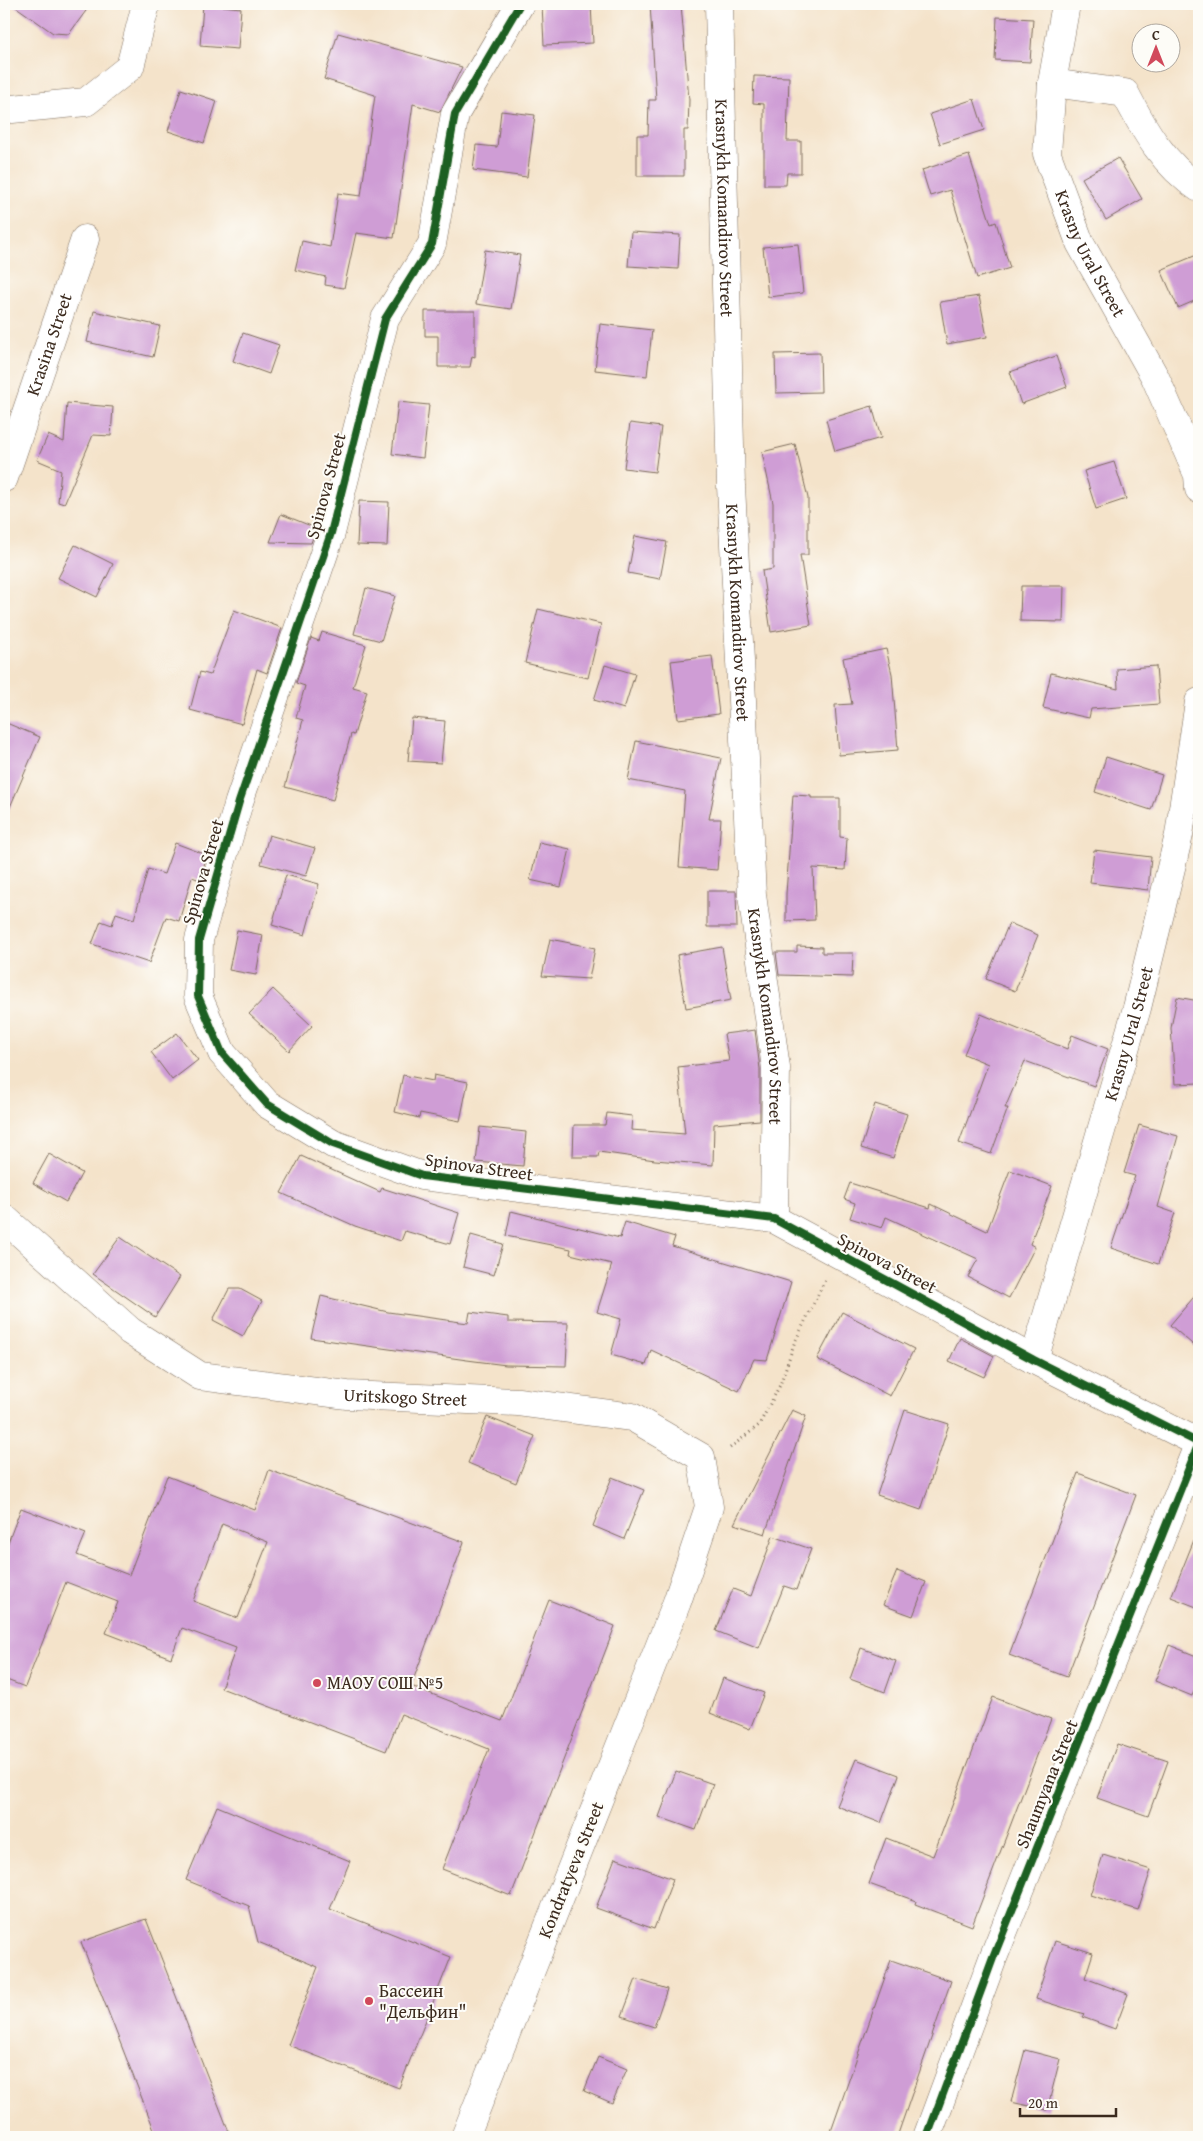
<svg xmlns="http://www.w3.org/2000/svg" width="1203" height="2141" font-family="'Gentium Book Plus',serif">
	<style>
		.building { fill: #cf9dd5; fill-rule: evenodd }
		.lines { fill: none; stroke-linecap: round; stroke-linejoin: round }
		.minor-casing { stroke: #7c6b5a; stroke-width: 29 }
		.path { stroke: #7c6b5a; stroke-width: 3; stroke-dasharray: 1 4; stroke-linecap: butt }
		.minor { stroke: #fff; stroke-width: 28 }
		.cycleway-casing { stroke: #fdfcf7; stroke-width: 11 }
		.cycleway { stroke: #1b5e20; stroke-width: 8 }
		.poi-dot { fill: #d1495b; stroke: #fdfcf7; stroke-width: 2 }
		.labels { text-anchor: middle; stroke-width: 4; stroke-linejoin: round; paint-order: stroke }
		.street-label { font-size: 18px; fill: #3b2a1e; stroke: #fdfcf7 }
		.poi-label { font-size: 18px; fill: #3b2a1e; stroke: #fdfcf7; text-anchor: start }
	</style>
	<rect width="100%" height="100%" fill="#fdfcf7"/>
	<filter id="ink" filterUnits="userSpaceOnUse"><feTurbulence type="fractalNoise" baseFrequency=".02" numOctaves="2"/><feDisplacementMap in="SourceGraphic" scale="10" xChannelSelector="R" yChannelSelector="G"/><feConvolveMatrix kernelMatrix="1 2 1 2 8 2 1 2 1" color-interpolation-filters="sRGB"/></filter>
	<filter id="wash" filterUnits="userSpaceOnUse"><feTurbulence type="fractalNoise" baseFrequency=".0096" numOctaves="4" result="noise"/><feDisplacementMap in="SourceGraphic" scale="20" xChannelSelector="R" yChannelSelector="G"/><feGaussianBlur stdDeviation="1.12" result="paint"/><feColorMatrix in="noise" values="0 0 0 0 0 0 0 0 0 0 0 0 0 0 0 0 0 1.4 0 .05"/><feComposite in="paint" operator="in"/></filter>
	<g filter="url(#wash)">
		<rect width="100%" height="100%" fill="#f4e3ca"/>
		<g id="blocks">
			<g class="building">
				<path d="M 12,4 L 91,4 L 69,34 L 53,33 Z"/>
				<path d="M 203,4 L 241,8 L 238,49 L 200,46 Z"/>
				<path d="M 542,4 L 591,4 L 593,43 L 544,45 Z"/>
				<path d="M 650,4 L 681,4 L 689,100 L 688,130 L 684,130 L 684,176 L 637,176 L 637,135 L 648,135 L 649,100 L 656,100 Z"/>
				<path d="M 997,17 L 1033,19 L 1030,62 L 995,60 Z"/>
				<path d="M 338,33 L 462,67 L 440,112 L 413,104 L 394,238 L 356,233 L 344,288 L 325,285 L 326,277 L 295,270 L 302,241 L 330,247 L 338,193 L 361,196 L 375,95 L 324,79 Z"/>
				<path d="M 754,76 L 789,77 L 787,141 L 801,141 L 801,173 L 787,173 L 786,185 L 764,185 L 764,104 L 753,103 Z"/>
				<path d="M 181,89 L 217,101 L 204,143 L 168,131 Z"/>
				<path d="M 974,99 L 984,130 L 940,144 L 930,114 Z"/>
				<path d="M 501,111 L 535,115 L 527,177 L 473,170 L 476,145 L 497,147 Z"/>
				<path d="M 969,155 L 991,224 L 996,222 L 1010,268 L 977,278 L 950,190 L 930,196 L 922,170 Z"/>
				<path d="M 1118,158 L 1142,199 L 1106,220 L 1082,178 Z"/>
				<path d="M 631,232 L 680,235 L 678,269 L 628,266 Z"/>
				<path d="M 798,244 L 803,293 L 768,297 L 763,247 Z"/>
				<path d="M 485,250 L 520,255 L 511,309 L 476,304 Z"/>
				<path d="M 1199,254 L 1199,299 L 1178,308 L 1161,270 Z"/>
				<path d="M 979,296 L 987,337 L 947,344 L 940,302 Z"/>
				<path d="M 94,311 L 160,326 L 153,357 L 87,342 Z"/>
				<path d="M 425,311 L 475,311 L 475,357 L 472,356 L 470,367 L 438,367 L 438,336 L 425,336 Z"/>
				<path d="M 600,324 L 652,330 L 647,376 L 595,370 Z"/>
				<path d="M 243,333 L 279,345 L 269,374 L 233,361 Z"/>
				<path d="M 820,353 L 821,392 L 776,393 L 775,354 Z"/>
				<path d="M 1056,356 L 1067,387 L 1021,404 L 1010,372 Z"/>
				<path d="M 398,402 L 429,405 L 423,458 L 392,454 Z"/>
				<path d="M 67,403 L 113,407 L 111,436 L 93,435 L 64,504 L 58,502 L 61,470 L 37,460 L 48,435 L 64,442 Z"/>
				<path d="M 872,406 L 881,438 L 835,451 L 826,420 Z"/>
				<path d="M 630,423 L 661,427 L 655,472 L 624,468 Z"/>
				<path d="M 795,444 L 808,498 L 808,555 L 800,555 L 811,625 L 771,632 L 762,571 L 773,569 L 773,503 L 762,452 Z"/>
				<path d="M 1114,462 L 1126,499 L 1096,509 L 1084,471 Z"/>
				<path d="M 359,501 L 389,502 L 387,546 L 357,545 Z"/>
				<path d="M 281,514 L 316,528 L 311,543 L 270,542 Z"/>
				<path d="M 635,536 L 667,542 L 660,579 L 628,573 Z"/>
				<path d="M 75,545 L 113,564 L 97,597 L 58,578 Z"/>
				<path d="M 1021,586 L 1064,586 L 1063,622 L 1020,621 Z"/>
				<path d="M 366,588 L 395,596 L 381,641 L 354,634 Z"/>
				<path d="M 538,609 L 601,624 L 588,678 L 525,663 Z"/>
				<path d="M 234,610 L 282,628 L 267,673 L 257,669 L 242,724 L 190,710 L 200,672 L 210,675 Z"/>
				<path d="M 322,632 L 366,645 L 353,687 L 367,691 L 354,735 L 351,734 L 333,800 L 285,787 L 303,720 L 296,718 L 305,686 L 296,683 L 311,638 L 319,641 Z"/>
				<path d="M 886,649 L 892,674 L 898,750 L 839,755 L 835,705 L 852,704 L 843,658 Z"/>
				<path d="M 712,656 L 719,714 L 678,719 L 671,661 Z"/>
				<path d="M 605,665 L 635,674 L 624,709 L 594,700 Z"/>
				<path d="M 1156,666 L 1159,704 L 1091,709 L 1089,718 L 1043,708 L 1051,673 L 1118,689 L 1117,669 Z"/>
				<path d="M 412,718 L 445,721 L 441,763 L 408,761 Z"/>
				<path d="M 4,722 L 40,737 L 4,821 Z"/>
				<path d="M 636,741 L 721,758 L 709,819 L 721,819 L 717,870 L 679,867 L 685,791 L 628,780 Z"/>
				<path d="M 1106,757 L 1162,775 L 1151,810 L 1095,792 Z"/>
				<path d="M 793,795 L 811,796 L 811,798 L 840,798 L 840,837 L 847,838 L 845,870 L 813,868 L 815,920 L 786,921 L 786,894 Z"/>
				<path d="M 269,835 L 315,848 L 306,876 L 261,864 Z"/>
				<path d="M 539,842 L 570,849 L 561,887 L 530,880 Z"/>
				<path d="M 175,843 L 207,855 L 200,880 L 192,877 L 179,921 L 166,917 L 149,963 L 92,944 L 101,921 L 112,925 L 116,913 L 134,919 L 148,869 L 164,874 Z"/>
				<path d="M 1094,850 L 1151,857 L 1148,890 L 1090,883 Z"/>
				<path d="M 286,875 L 319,884 L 305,935 L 272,925 Z"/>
				<path d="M 707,891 L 736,891 L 737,927 L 707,927 Z"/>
				<path d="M 1009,923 L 1038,935 L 1015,991 L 986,979 Z"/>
				<path d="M 237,930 L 263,935 L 256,975 L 229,970 Z"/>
				<path d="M 550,939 L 595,948 L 589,979 L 542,976 Z"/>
				<path d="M 797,946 L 822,947 L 822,953 L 853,953 L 852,977 L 779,975 L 776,952 L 797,952 Z"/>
				<path d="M 722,947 L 731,1000 L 686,1008 L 677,955 Z"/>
				<path d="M 273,989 L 312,1026 L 289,1051 L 249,1014 Z"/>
				<path d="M 1177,997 L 1199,1001 L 1199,1083 L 1175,1084 L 1171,1028 Z"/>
				<path d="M 981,1014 L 1067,1049 L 1072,1035 L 1108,1049 L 1094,1086 L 1025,1061 L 1005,1108 L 1008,1108 L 991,1154 L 959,1143 L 988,1064 L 964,1054 Z"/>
				<path d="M 755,1030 L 760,1069 L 760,1120 L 714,1124 L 713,1165 L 655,1160 L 599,1152 L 598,1157 L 573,1157 L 574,1125 L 605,1125 L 607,1113 L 632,1116 L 631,1130 L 685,1134 L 678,1067 L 729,1061 L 724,1034 Z"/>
				<path d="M 177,1033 L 198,1060 L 172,1080 L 151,1052 Z"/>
				<path d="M 403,1075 L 433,1081 L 434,1075 L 468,1082 L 460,1121 L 420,1113 L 419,1118 L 395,1112 Z"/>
				<path d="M 875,1104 L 907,1114 L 893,1158 L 861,1148 Z"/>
				<path d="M 1139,1125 L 1178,1136 L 1158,1207 L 1175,1213 L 1158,1264 L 1111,1248 L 1135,1176 L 1124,1173 Z"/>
				<path d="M 480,1127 L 526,1132 L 523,1166 L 476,1162 Z"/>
				<path d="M 49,1154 L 82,1173 L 66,1202 L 33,1183 Z"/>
				<path d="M 301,1156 L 380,1192 L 382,1188 L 459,1213 L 450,1244 L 405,1231 L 401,1241 L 355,1226 L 281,1193 Z"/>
				<path d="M 1010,1170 L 1052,1186 L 1030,1244 L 1035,1247 L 1009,1298 L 968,1277 L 978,1259 L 886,1217 L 882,1228 L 850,1218 L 855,1203 L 844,1199 L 850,1183 L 930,1208 L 931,1204 L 987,1231 Z"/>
				<path d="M 511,1211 L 620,1238 L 625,1222 L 675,1237 L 672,1246 L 791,1282 L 767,1360 L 754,1359 L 739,1391 L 651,1350 L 646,1365 L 611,1355 L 621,1319 L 597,1312 L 612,1264 L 570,1254 L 571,1249 L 506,1236 Z"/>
				<path d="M 471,1235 L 503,1244 L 494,1275 L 463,1267 Z"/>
				<path d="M 120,1237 L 180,1277 L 155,1317 L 93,1274 Z"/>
				<path d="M 229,1289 L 240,1289 L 262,1301 L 243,1336 L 213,1320 Z"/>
				<path d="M 1199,1291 L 1199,1350 L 1170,1325 Z"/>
				<path d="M 321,1296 L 388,1312 L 468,1323 L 470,1312 L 508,1317 L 508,1322 L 568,1323 L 566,1366 L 506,1365 L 467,1360 L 311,1338 Z"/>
				<path d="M 842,1312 L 914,1349 L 890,1396 L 817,1359 Z"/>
				<path d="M 960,1338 L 994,1356 L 984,1377 L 949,1361 Z"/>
				<path d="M 792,1410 L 806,1416 L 765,1534 L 734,1524 Z"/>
				<path d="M 905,1410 L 949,1424 L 921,1510 L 877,1495 Z"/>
				<path d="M 487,1417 L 535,1436 L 516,1483 L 468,1463 Z"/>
				<path d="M 269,1470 L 464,1542 L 411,1686 L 502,1721 L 549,1600 L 615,1626 L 511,1896 L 442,1869 L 489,1749 L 401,1714 L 386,1751 L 221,1688 L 236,1648 L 182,1628 L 171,1658 L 106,1633 L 118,1602 L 66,1582 L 25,1687 L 4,1679 L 4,1553 L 21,1508 L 86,1533 L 77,1555 L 129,1575 L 167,1476 L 255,1510 ZM 222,1524 L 268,1542 L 238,1618 L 193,1601 Z"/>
				<path d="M 1078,1473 L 1136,1495 L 1067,1677 L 1009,1655 Z"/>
				<path d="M 612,1477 L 644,1490 L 624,1539 L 593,1526 Z"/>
				<path d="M 1198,1530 L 1199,1530 L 1199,1608 L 1171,1597 Z"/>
				<path d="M 773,1536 L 811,1549 L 796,1590 L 784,1586 L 759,1648 L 716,1631 L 733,1589 L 751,1596 Z"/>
				<path d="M 897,1571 L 926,1582 L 913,1616 L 883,1605 Z"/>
				<path d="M 1169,1645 L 1199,1657 L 1199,1679 L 1192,1696 L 1155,1681 Z"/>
				<path d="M 861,1648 L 896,1661 L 885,1692 L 850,1679 Z"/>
				<path d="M 723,1678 L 764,1693 L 750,1729 L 710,1713 Z"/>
				<path d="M 993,1697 L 1051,1719 L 972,1926 L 915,1904 L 916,1901 L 869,1884 L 886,1838 L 933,1856 Z"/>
				<path d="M 1117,1744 L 1168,1761 L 1148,1816 L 1097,1798 Z"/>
				<path d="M 856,1759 L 899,1775 L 881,1823 L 837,1806 Z"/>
				<path d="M 676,1771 L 713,1784 L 696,1830 L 659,1817 Z"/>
				<path d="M 217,1806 L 350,1861 L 330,1909 L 451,1957 L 399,2088 L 288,2045 L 318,1967 L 258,1942 L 249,1906 L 186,1880 Z"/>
				<path d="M 1103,1855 L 1151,1870 L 1138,1910 L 1090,1895 Z"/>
				<path d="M 615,1858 L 673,1879 L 654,1929 L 596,1908 Z"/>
				<path d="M 146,1919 L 231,2137 L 157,2137 L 81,1942 Z"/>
				<path d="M 1055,1941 L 1093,1953 L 1085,1978 L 1128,1994 L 1115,2029 L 1082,2017 L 1084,2014 L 1036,1999 Z"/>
				<path d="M 891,1960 L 951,1981 L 897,2137 L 829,2137 Z"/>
				<path d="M 636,1979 L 667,1989 L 654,2027 L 622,2016 Z"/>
				<path d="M 1025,2050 L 1060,2059 L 1047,2110 L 1011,2102 Z"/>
				<path d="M 598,2057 L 627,2069 L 612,2103 L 584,2091 Z"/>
			</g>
		</g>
	</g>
	<g filter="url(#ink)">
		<use href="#blocks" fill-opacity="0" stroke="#7c6b5a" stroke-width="1"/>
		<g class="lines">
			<defs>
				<g id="minor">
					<path d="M 520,4 L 455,114 L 432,244 L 385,319 L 331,533 L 239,802 L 199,940 L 198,996 L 222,1053 L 267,1104 L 333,1144 L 422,1176 L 774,1219 L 1034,1360 L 1199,1443 L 993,1958 L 927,2137"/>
					<path id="s1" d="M 719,4 L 731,486 L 752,895 L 776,1068 L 774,1219"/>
					<path id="s2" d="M 1066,4 L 1052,83 L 1047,154 L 1080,243 L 1155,377 L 1198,475 L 1199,489"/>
					<path d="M 1052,83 L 1125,93 C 1144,130 1164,165 1199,188"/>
					<path d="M 12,109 L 86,102 L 130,67 L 146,4"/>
					<path id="s3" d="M 4,478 L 85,239"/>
					<path id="s4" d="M 4,1218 L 130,1331 L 200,1376 L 347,1395 L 518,1402 L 632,1417 L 701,1457 L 709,1507 L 677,1602 L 465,2137"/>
					<path id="s5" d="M 1034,1360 L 1137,1008 L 1179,835 L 1199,702"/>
				</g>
			</defs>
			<use href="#minor" class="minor-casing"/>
			<path class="path" d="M 730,1448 L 759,1425 L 780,1385 L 794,1344 L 825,1280"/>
			<use href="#minor" class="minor"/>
			<defs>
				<path id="cycleway" d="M 520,4 L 455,114 L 432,244 L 385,319 L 331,533 L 239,802 L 199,940 L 198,996 L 222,1053 L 267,1104 L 333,1144 L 422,1176 L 774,1219 L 1034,1360 L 1199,1443 L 993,1958 L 927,2137"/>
			</defs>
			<use href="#cycleway" class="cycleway-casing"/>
			<use href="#cycleway" class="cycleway"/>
		</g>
	</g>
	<g class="poi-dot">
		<circle cx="317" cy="1683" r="5"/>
		<circle cx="369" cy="2001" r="5"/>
	</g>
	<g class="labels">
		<g class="street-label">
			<text dy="6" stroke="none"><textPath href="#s1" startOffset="204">Krasnykh Komandirov Street</textPath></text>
			<text dy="6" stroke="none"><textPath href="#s2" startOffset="260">Krasny Ural Street</textPath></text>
			<text dy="6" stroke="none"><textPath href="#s3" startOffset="141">Krasina Street</textPath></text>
			<text transform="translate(326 486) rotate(-75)" y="6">Spinova Street</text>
			<text dy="6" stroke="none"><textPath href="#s1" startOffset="609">Krasnykh Komandirov Street</textPath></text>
			<text transform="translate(203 872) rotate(-74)" y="6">Spinova Street</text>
			<text dy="6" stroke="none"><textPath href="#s1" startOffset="1014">Krasnykh Komandirov Street</textPath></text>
			<text dy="6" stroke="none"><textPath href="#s5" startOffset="340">Krasny Ural Street</textPath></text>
			<text transform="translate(479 1167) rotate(8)" y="6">Spinova Street</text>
			<text transform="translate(887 1263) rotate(28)" y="6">Spinova Street</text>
			<text dy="6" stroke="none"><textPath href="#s4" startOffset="459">Uritskogo Street</textPath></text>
			<text transform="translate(1047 1784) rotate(-68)" y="6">Shaumyana Street</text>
			<text transform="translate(571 1870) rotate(-68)" y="6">Kondratyeva Street</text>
		</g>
		<g class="poi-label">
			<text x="327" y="1689">МАОУ СОШ №5</text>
			<text x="379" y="1997">Бассеин<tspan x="379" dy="21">"Дельфин"</tspan></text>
		</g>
	</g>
	<rect width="1203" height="2141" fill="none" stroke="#fdfcf7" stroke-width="20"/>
	<g transform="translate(1156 48)"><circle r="24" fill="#fdfcf7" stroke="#afa8a0"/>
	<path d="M0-4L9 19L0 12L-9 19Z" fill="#d1495b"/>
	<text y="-8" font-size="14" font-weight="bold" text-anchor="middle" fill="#3b2a1e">С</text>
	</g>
	<path d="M1020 2108v8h96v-8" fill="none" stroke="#3b2a1e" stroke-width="2.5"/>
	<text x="1028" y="2108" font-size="15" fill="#3b2a1e" stroke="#fdfcf7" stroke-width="4" paint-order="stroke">20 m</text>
</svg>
